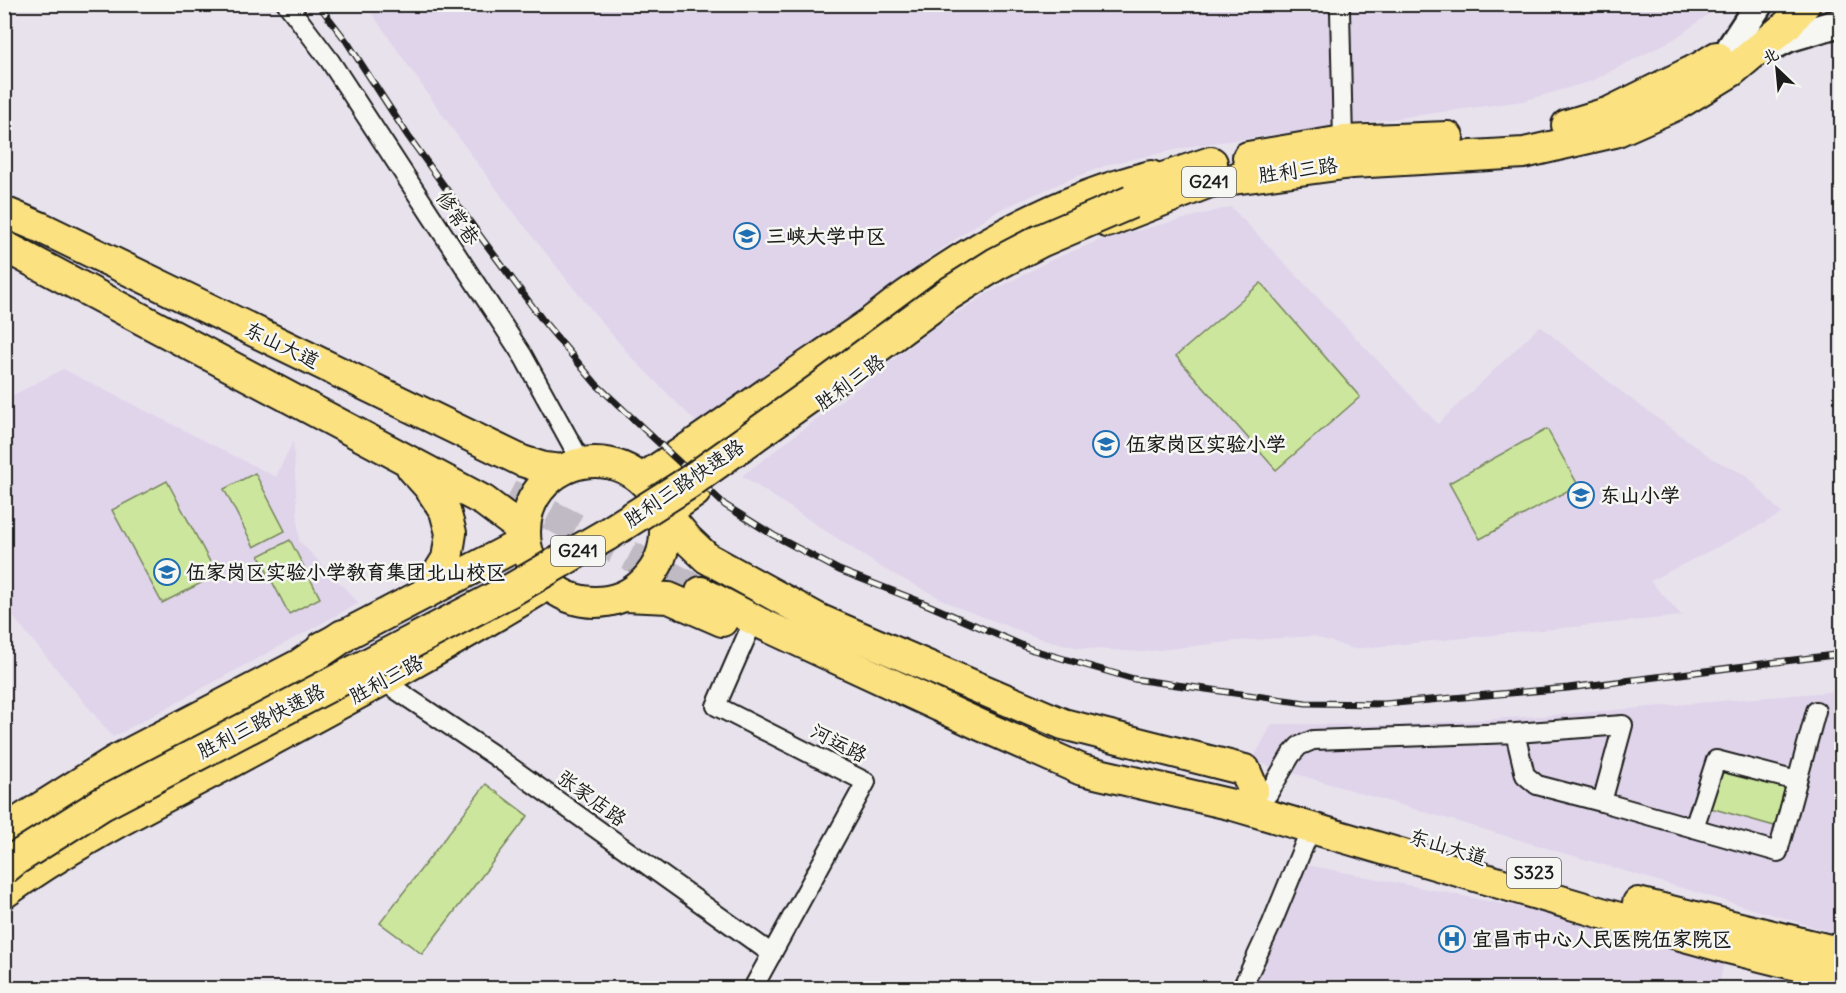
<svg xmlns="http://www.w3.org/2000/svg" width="1846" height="993" font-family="Delius,'LXGW WenKai TC',sans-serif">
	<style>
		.built { fill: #dfd4ea }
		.green { fill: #cce79d; stroke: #74825c; stroke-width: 1.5 }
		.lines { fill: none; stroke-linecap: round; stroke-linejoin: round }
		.primary-tunnel { stroke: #bfbac3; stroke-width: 30; stroke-dasharray: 30 15; stroke-linecap: butt }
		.minor-casing { stroke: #1c1c1c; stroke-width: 22 }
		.secondary-casing { stroke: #1c1c1c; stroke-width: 32 }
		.primary-casing { stroke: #1c1c1c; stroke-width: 34 }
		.trunk-casing { stroke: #1c1c1c; stroke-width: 36 }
		.minor { stroke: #f6f6f2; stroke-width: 18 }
		.secondary { stroke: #f6f6f2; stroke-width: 27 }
		.primary { stroke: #fbe180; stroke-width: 30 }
		.trunk { stroke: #fbe180; stroke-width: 32 }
		.rail-casing { stroke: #1c1c1c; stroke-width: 7 }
		.rail { stroke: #f6f6f2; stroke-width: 4.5; stroke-dasharray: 14; stroke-linecap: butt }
		.trunk-bridge-casing { stroke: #1c1c1c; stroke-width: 36; stroke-linecap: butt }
		.trunk-bridge { stroke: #fbe180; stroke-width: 32 }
		.labels { text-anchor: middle; stroke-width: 5; stroke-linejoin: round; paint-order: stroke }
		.shield { fill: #f6f6f2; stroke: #5d5d5c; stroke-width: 1.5 }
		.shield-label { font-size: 18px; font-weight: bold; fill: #1c1c1c }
		.street-label { font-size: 20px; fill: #1c1c1c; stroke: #f6f6f2 }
		.poi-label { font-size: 20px; font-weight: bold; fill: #1c1c1c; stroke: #f6f6f2; text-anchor: start }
	</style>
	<rect width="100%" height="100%" fill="#e8e2ed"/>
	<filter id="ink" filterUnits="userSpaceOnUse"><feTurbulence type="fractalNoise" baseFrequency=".0167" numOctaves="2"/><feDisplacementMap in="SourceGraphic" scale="12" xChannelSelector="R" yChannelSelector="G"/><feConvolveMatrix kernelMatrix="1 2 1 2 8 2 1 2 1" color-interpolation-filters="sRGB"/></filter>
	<g filter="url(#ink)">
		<g class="built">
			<path d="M 366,5 L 1721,5 L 1676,38 L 1592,81 L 1523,101 L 1198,145 L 1110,164 L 1070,179 L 995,212 L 927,259 L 767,376 L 701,427 L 631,357 L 576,291 L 511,209 L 451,127 Z"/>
			<path d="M 1231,207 L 1438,424 L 1540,326 L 1619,390 L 1713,459 L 1746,475 L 1782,514 L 1650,581 L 1682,616 L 1353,649 L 1314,636 L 1236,641 L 1142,652 L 1080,648 L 1042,639 L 957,607 L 884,569 L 742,476 L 864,383 L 931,330 L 987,294 L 1049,261 L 1100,240 Z"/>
			<path d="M 63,369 L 276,477 L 293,441 L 299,541 L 359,603 L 113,737 L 5,607 L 4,403 L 6,399 Z"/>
			<path d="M 1841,691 L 1841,935 L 1252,761 L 1272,724 L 1397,725 L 1555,715 Z"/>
			<path d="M 1287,861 L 1573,918 L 1724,959 L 1719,988 L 1234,988 Z"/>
		</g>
		<g class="green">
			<path d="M 1261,283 L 1360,397 L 1276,470 L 1176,356 Z"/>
			<path d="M 1547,429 L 1578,485 L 1480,539 L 1449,483 Z"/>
			<path d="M 255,473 L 285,531 L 254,547 L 224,489 Z"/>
			<path d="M 167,481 L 217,575 L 162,603 L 112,510 Z"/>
			<path d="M 290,540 L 320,598 L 289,614 L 259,556 Z"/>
			<path d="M 1719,765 L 1790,784 L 1778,827 L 1707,807 Z"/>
			<path d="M 486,784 L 528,816 L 422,954 L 380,923 Z"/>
		</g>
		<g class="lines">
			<path class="primary-tunnel" d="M 509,494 L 701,592"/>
			<defs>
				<g id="minor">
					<path d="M 287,4 L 330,61 L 523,356 L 582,463"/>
					<path d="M 1338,4 L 1340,11 L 1343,141"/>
					<path d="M 748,633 L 716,706 L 866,782 L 753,988"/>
					<path d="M 383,681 L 492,754 L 772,954"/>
					<path d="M 1268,794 L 1291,755 L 1299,746 L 1313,740 L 1515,733 L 1623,725 L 1602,802 L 1537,785 L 1525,775 L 1515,733"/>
					<path d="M 1602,802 L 1778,852 L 1816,711"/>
					<path d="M 1694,828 L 1716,760 L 1797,781"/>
					<path d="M 1242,988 L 1272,923 L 1311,828"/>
				</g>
				<g id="secondary">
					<path d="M 1731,47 L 1759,4"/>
					<path d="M 1765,50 L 1788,38 L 1842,22"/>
				</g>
				<g id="primary">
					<path d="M 1567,125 L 1610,112 L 1701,67 L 1717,57"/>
					<path d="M 1248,157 L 1343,141 L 1448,137"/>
					<path d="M 4,212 L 42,228 L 522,461 L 544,468 L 562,470"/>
					<path d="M 1107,222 L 1210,182 L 1352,163 L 1524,153 L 1615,132 L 1678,104 L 1732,71 L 1787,25 L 1805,4"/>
					<path d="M 4,246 L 484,501 L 524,531"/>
					<circle cx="595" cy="532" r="70"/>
					<path d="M 412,468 L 429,487 L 445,511 L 451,533 L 447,559 L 426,593"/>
					<path d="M 642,479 C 684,452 725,423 766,394 C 799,371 834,348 867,325 C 882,314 896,302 911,292 C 984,241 1064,197 1151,176"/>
					<path d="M 695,492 L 665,513 L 687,539 L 707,558 L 820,620 L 1063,724 L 1245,770 L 1253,789"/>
					<path d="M 701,592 L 758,622 L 978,724 L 1082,770 L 1233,805 L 1612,916 L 1728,948 L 1842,976"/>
					<path d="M 625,596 L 669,598 L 722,621"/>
					<path d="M 322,647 L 524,542"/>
					<path d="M 4,893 C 70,845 144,808 216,770 C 324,712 432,655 537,591"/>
					<path d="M 1638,903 L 1842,953"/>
				</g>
				<g id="trunk">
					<path d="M 1127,191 L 1211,163"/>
					<path d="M 4,833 L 26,818 L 115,762 L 299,666 L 343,636"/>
				</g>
			</defs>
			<use href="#minor" class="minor-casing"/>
			<use href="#secondary" class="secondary-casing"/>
			<use href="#primary" class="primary-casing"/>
			<use href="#trunk" class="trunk-casing"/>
			<use href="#minor" class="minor"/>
			<use href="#secondary" class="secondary"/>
			<use href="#primary" class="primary"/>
			<use href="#trunk" class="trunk"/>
			<defs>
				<path id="rail" d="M 318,4 L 347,42 L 408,136 L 483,240 L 544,322 L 596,384 L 725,505 L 773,535 L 839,570 L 921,602 L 1033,650 L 1134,679 L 1306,703 L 1384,704 L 1568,688 L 1842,654"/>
			</defs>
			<use href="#rail" class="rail-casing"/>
			<use href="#rail" class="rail"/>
			<defs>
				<path id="trunk-bridge" d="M 4,868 L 15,859 L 102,804 L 511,590 L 606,535 L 688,483 L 817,391 L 947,295 L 996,264 L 1040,241 L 1131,202"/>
			</defs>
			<use href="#trunk-bridge" class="trunk-bridge-casing"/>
			<use href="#trunk-bridge" class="trunk-bridge"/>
		</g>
	</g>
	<defs>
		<symbol id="school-ring" viewBox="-11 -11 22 22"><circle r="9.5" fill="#f6f6f2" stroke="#1f6fb2" stroke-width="1.5"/><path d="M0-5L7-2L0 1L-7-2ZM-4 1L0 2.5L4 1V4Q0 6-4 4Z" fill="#1f6fb2"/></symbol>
		<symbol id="hospital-ring" viewBox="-11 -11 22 22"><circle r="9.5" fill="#f6f6f2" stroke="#1f6fb2" stroke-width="1.5"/><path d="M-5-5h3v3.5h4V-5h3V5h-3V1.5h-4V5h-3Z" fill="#1f6fb2"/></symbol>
	</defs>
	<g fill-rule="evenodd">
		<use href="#school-ring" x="732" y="221" width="30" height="30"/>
		<use href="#school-ring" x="1091" y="429" width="30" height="30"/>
		<use href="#school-ring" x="1566" y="480" width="30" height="30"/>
		<use href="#school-ring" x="152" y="557" width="30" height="30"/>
		<use href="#hospital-ring" x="1437" y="924" width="30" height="30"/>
	</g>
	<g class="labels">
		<g class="shield">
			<rect x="1182" y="167" width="54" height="30" rx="4.5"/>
			<rect x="551" y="536" width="54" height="30" rx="4.5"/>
			<rect x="1507" y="858" width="54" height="30" rx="4.5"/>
		</g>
		<g class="shield-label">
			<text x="1209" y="188">G241</text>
			<text x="578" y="557">G241</text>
			<text x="1534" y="879">S323</text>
		</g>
		<g class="street-label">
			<text transform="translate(1298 170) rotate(-8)" y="7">胜利三路</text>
			<text transform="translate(458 218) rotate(56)" y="7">修常巷</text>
			<text transform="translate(282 345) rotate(26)" y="7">东山大道</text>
			<text transform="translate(850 382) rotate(-36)" y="7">胜利三路</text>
			<text transform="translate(684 483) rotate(-34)" y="7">胜利三路快速路</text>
			<text transform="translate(386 679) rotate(-28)" y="7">胜利三路</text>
			<text transform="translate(261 721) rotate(-27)" y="7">胜利三路快速路</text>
			<text transform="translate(839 743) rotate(27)" y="7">河运路</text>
			<text transform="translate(592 798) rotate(36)" y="7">张家店路</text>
			<text transform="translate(1448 847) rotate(17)" y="7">东山大道</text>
		</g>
		<g class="poi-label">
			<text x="766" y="243">三峡大学中区</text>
			<text x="1126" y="451">伍家岗区实验小学</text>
			<text x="1600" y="502">东山小学</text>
			<text x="186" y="579">伍家岗区实验小学教育集团北山校区</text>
			<text x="1472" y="946">宜昌市中心人民医院伍家院区</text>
		</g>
	</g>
	<rect width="1846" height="993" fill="none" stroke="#f6f6f2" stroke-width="24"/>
	<rect x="12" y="12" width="1822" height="969" fill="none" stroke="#1c1c1c" stroke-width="2" filter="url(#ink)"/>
	<g transform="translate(1777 69) rotate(334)" stroke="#f6f6f2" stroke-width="4.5" paint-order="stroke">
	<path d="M0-4.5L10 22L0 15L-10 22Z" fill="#1c1c1c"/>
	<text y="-9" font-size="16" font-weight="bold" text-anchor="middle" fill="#1c1c1c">北</text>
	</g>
</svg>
